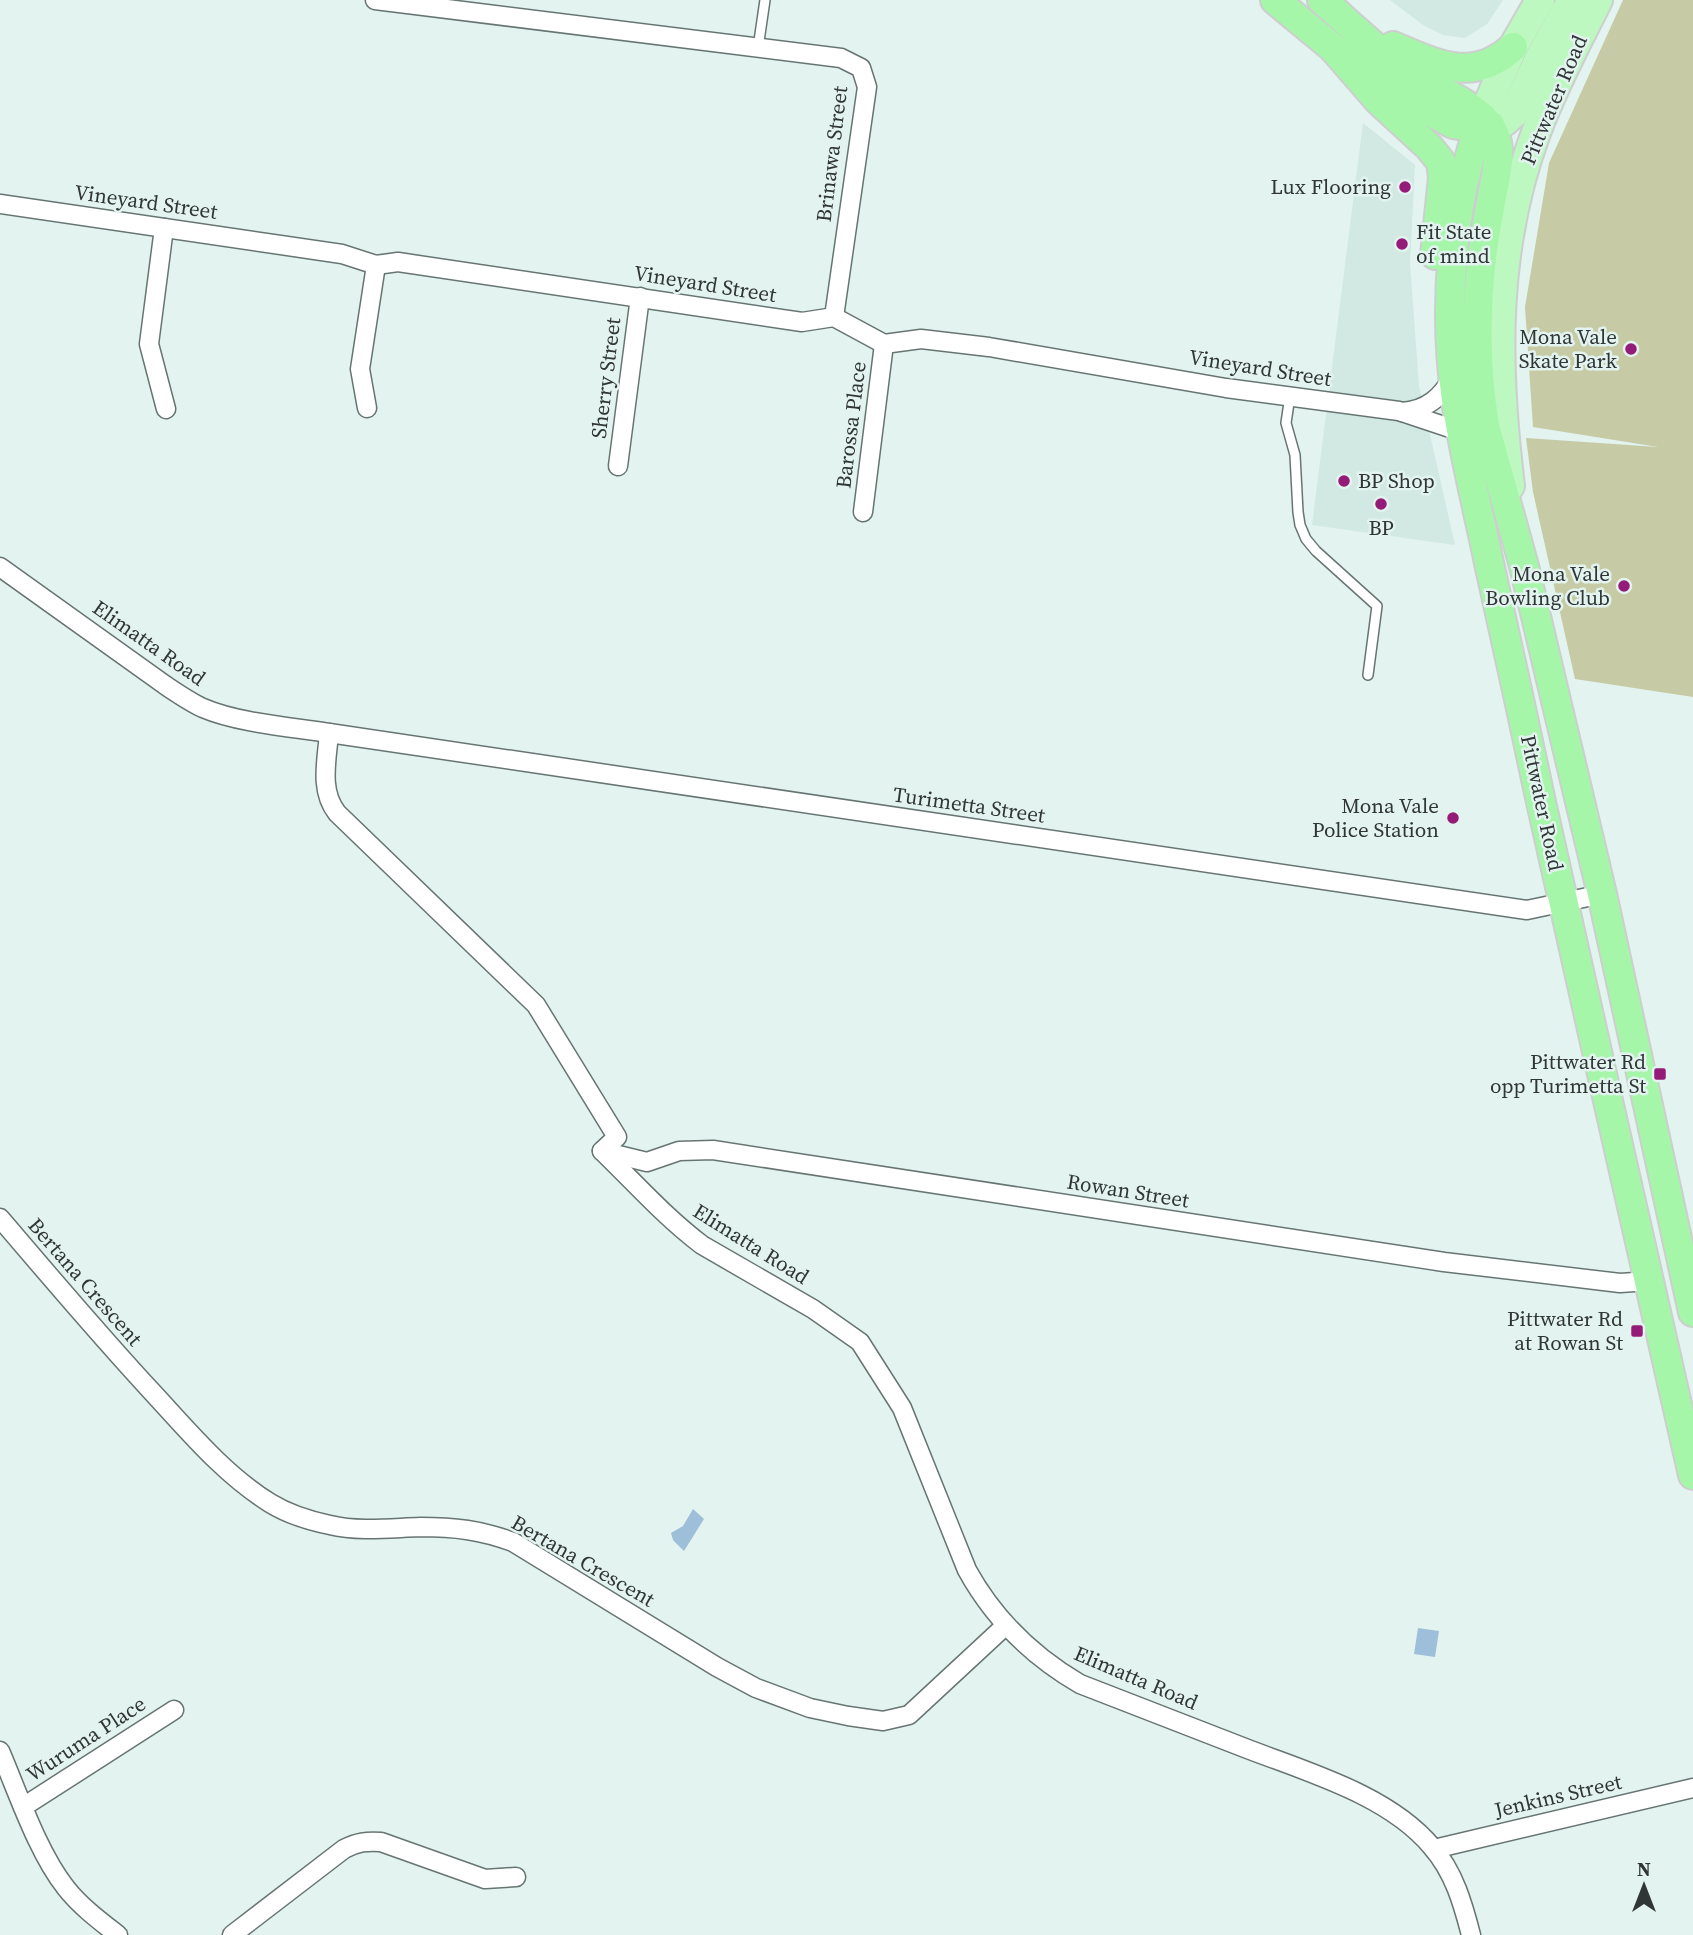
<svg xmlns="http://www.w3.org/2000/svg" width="1693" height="1935" font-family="'Source Serif 4',serif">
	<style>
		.built { fill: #d1e9e2 }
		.green { fill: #c6cba6 }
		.water { fill: #9ebfd9 }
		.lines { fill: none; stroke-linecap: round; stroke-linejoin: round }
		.service-casing { stroke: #677572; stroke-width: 12 }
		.minor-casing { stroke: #677572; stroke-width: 21 }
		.primary-casing { stroke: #cdcfcf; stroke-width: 32 }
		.trunk-casing { stroke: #cdcfcf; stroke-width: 32 }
		.service { stroke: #fff; stroke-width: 9 }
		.minor { stroke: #fff; stroke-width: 18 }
		.primary { stroke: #bcf8bf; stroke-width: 28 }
		.trunk { stroke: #a6f6aa; stroke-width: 28 }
		.poi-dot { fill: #941b77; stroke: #e3f3ef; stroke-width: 2.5 }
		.labels { text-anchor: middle; stroke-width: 5; stroke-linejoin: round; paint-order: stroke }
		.street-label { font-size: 21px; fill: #303635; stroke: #e3f3ef }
		.poi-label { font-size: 21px; fill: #303635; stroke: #e3f3ef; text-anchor: end }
	</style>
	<rect width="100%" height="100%" fill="#e3f3ef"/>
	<g class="built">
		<path d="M 1390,0 L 1503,0 L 1487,24 L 1465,38 L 1443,35 L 1423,25 Z"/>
		<path d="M 1363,123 L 1415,165 L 1410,264 L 1419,386 L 1455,545 L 1312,525 Z"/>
	</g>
	<path class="green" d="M 1623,0 L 1693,0 L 1693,697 L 1575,679 L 1533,492 L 1526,438 L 1658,447 L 1533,427 L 1525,307 L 1549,163 Z"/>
	<g class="water">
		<path d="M 693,1509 L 704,1519 L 684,1551 L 673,1540 L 671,1533 L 683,1526 Z"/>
		<path d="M 1418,1628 L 1439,1631 L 1435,1657 L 1414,1654 Z"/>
	</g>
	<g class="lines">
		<defs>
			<g id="service">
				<path d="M 758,48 L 765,0"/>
				<path d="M 1290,396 L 1286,423 L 1295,455 L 1298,512 L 1300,525 L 1306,539 L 1316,551 L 1377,606 L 1368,675"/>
			</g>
			<g id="minor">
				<path d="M 375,0 L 841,58 L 861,68 L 867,87 L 834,317"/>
				<path d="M 0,204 L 342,254 L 376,265 L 398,262 L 802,322 L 834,317 L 884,344 L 921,339 L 989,347 L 1226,388 L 1399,411 L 1462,432"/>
				<path d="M 164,228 L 149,344 L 166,409"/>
				<path d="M 367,408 L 360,369 L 376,265"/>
				<path d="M 1402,412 C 1427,410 1442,397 1453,376"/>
				<path d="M 618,466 L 640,297"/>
				<path d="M 863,512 L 884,344"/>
				<path d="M 0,567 L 165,685 C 177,693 190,702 203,708 C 238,723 291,727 329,733 C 327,760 319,790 337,813 L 536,1005 L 617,1137 L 602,1151 C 635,1183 665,1217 702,1245 L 813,1309 L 860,1342 L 902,1408 L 967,1570 C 994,1619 1032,1656 1080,1684 C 1135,1705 1190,1727 1245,1748 C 1307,1772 1389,1795 1432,1847 C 1454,1872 1463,1904 1471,1935"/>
				<path d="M 329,733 L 1527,910 L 1602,894"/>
				<path d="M 602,1151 L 647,1162 L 679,1151 L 713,1150 L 1444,1262 L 1620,1283 L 1650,1281"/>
				<path d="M 0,1218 C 51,1278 101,1337 154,1394 C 190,1433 225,1475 270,1503 C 288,1514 310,1521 330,1525 C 359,1532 390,1528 420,1527 C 454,1527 481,1530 513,1542 L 717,1667 L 756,1688 L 810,1708 L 848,1716 L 883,1721 L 909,1715 L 1005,1626"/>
				<path d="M 0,1751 C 18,1793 38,1853 66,1888 C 80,1906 100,1921 118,1935"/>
				<path d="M 23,1807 L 174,1710"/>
				<path d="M 1434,1849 L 1693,1788"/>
				<path d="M 232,1935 L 344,1849 C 357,1842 367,1841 381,1842 L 485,1879 L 516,1877"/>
			</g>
			<g id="primary">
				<path d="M 1482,117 L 1513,47 L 1540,0"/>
				<path d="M 1490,125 L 1504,122 L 1514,113 L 1540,57 L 1572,0"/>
				<path d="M 1510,486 C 1495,363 1493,247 1537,130 C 1554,85 1577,42 1598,0"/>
			</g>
			<g id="trunk">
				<path d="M 1275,0 L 1333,48 L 1407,99 L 1453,124 L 1471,127 L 1490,125"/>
				<path d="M 1322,0 C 1351,25 1381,55 1413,75 C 1439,91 1469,101 1489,125 C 1506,146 1495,178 1491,202 C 1476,276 1473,352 1485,426 L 1524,566 L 1602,894 L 1693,1312"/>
				<path d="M 1393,46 C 1436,64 1473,84 1513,47"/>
				<path d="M 1333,48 L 1379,101 L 1429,147 L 1441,162 L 1443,178 L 1435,255"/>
				<path d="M 1482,117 C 1451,206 1443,306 1456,400 C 1464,455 1478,509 1489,563 C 1507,643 1524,722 1541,802 C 1590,1027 1643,1250 1693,1475"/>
			</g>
		</defs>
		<use href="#service" class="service-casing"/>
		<use href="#minor" class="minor-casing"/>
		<use href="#primary" class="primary-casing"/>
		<use href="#trunk" class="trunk-casing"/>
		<use href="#service" class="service"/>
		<use href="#minor" class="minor"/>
		<use href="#primary" class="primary"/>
		<use href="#trunk" class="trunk"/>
	</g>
	<g class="poi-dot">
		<circle cx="1405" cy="187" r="7"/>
		<circle cx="1402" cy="244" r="7"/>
		<circle cx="1631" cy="349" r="7"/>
		<circle cx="1344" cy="481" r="7"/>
		<circle cx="1381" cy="504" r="7"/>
		<circle cx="1624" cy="586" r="7"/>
		<circle cx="1453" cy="818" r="7"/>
		<rect x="1653" y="1067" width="14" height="14" rx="3.5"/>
		<rect x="1630" y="1324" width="14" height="14" rx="3.5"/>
	</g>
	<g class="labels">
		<g class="street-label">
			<text transform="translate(1554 100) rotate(-67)" y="7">Pittwater Road</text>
			<text transform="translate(832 154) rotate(-83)" y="7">Brinawa Street</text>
			<text transform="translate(146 202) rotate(8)" y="7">Vineyard Street</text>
			<text transform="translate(705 284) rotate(9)" y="7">Vineyard Street</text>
			<text transform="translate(1260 368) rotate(9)" y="7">Vineyard Street</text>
			<text transform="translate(606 378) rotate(-83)" y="7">Sherry Street</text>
			<text transform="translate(851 425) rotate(-83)" y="7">Barossa Place</text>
			<text transform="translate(149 643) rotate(35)" y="7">Elimatta Road</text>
			<text transform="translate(1542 803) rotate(78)" y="7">Pittwater Road</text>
			<text transform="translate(969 805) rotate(8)" y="7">Turimetta Street</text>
			<text transform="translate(1128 1191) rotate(9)" y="7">Rowan Street</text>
			<text transform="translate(751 1244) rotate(32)" y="7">Elimatta Road</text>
			<text transform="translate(85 1282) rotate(49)" y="7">Bertana Crescent</text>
			<text transform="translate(583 1561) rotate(30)" y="7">Bertana Crescent</text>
			<text transform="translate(1136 1678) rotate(23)" y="7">Elimatta Road</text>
			<text transform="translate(86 1739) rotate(-33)" y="7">Wuruma Place</text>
			<text transform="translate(1558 1796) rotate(-13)" y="7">Jenkins Street</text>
		</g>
		<g class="poi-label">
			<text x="1391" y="194">Lux Flooring</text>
			<text x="1416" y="239" text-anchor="start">Fit State<tspan x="1416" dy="24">of mind</tspan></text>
			<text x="1617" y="344">Mona Vale<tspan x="1617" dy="24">Skate Park</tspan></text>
			<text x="1358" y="488" text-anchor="start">BP Shop</text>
			<text x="1381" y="535" text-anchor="middle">BP</text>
			<text x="1610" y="581">Mona Vale<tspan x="1610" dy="24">Bowling Club</tspan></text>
			<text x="1439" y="813">Mona Vale<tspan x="1439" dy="24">Police Station</tspan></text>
			<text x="1646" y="1069">Pittwater Rd<tspan x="1646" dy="24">opp Turimetta St</tspan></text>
			<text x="1623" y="1326">Pittwater Rd<tspan x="1623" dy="24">at Rowan St</tspan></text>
		</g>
	</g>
	<g transform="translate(1644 1886)" stroke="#e3f3ef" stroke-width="5" paint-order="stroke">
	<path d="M0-5L12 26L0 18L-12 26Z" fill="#303635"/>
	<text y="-10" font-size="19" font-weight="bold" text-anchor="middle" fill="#303635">N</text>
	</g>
</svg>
